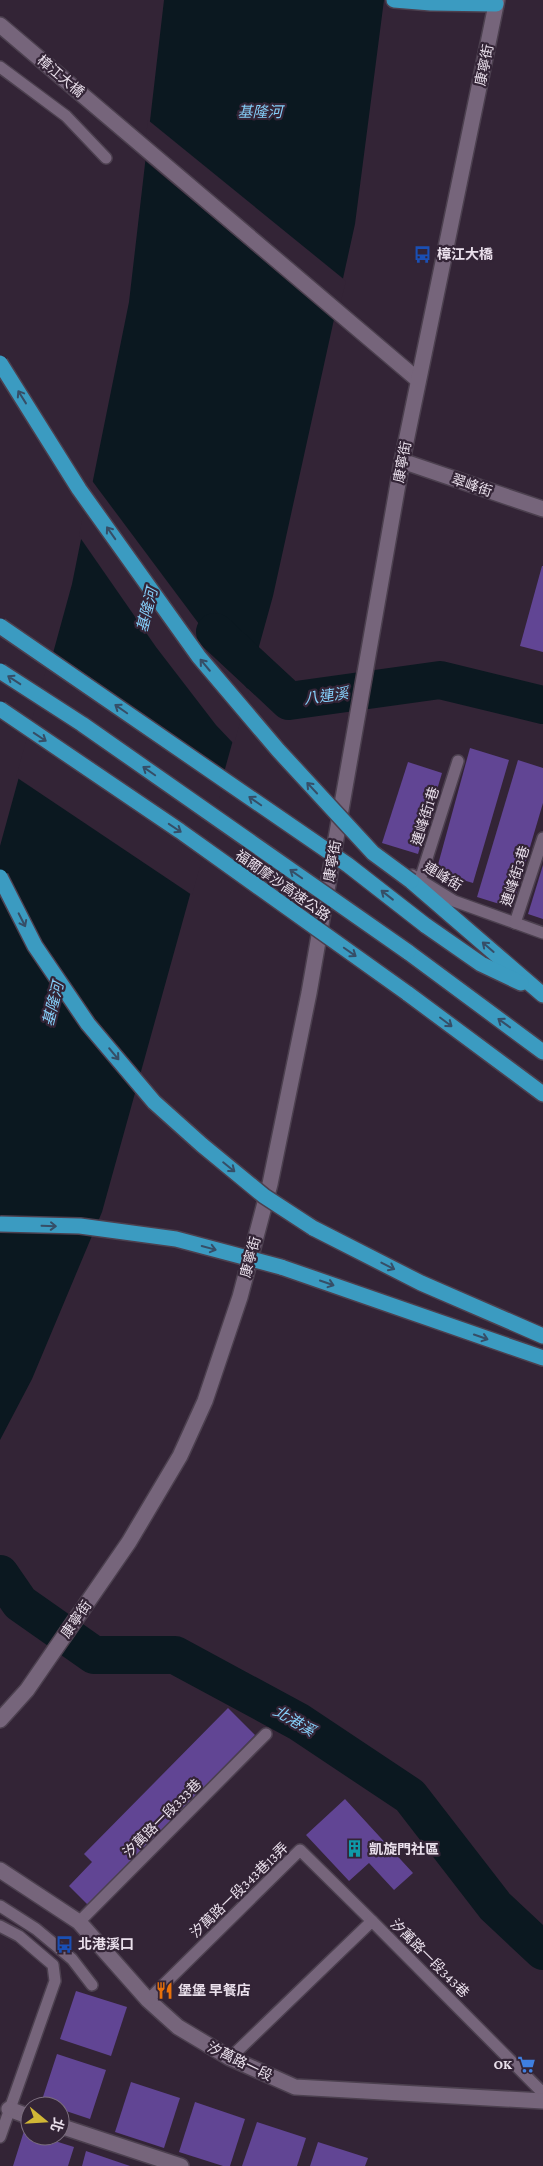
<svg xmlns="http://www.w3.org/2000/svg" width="543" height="2166" font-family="'Crimson Pro','Noto Sans TC',serif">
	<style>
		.water { fill: #0b1820 }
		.pier { fill: #332436 }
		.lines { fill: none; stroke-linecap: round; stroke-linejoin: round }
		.river { stroke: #0b1820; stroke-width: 38 }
		.building { fill: #614594 }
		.service-casing { stroke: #4c404f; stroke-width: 14 }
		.pedestrian-casing { stroke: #4c404f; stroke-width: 18 }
		.minor-casing { stroke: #4c404f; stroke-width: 18 }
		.tertiary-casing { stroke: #4c404f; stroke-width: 18 }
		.motorway-casing { stroke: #4c404f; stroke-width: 18 }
		.service { stroke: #76657b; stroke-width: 11 }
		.pedestrian { stroke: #76657b; stroke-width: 15 }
		.minor { stroke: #76657b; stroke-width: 15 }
		.tertiary { stroke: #76657b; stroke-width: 15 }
		.motorway { stroke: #3b9bc1; stroke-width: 15 }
		.motorway-bridge-casing { stroke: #4c404f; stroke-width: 18; stroke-linecap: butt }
		.motorway-bridge { stroke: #3b9bc1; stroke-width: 15 }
		.oneway { stroke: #364e67 }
		.labels { text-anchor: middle; stroke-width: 4.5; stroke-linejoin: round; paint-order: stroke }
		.street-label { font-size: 14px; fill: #eae0ec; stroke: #332436 }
		.poi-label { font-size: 14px; font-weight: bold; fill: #eae0ec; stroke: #332436; text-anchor: start }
		.water-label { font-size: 15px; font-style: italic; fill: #85cdf7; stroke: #332436 }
	</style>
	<rect width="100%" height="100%" fill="#332436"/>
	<path class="water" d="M 164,0 L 384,0 L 355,224 L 273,596 L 102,1212 L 32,1379 L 0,1440 L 0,846 L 72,584 L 129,302 Z"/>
	<g class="pier">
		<path d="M 148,120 L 346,281 L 336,321 L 143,159 Z"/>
		<path d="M 90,478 L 249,691 L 234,744 L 216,725 L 156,647 L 79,536 Z"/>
		<path d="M 47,666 L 222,789 L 192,895 L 16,777 Z"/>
	</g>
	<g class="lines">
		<g class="river">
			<path d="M 215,632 L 289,701 L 440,680 L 543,705"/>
			<path d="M 0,1574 L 20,1603 L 94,1655 L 175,1655 L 299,1722 L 410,1796 L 495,1906 L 543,1951"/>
		</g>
	</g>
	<g class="building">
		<path d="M 542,566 L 543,566 L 543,652 L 520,646 Z"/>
		<path d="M 470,748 L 509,760 L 473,883 L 436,872 Z"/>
		<path d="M 518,760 L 543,768 L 543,803 L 512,908 L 477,897 Z"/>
		<path d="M 408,762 L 442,773 L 418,854 L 382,843 Z"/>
		<path d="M 543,865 L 543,919 L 528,914 Z"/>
		<path d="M 228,1708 L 255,1735 L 88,1905 L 69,1886 L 92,1862 L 84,1854 Z"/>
		<path d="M 345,1799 L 413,1873 L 394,1890 L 369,1863 L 349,1881 L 306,1835 Z"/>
		<path d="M 76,1991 L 127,2007 L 111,2056 L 60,2039 Z"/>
		<path d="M 57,2054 L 106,2070 L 90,2119 L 60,2109 L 60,2106 L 50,2106 L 41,2103 Z"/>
		<path d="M 131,2082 L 180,2098 L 164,2148 L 115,2132 Z"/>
		<path d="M 195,2102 L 245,2119 L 230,2166 L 223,2166 L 179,2152 Z"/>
		<path d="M 257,2122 L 306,2138 L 297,2166 L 242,2166 Z"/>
		<path d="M 24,2131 L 30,2133 L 30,2136 L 39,2136 L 74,2147 L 68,2166 L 13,2166 Z"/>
		<path d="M 318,2142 L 368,2158 L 365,2166 L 310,2166 Z"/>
		<path d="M 86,2151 L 130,2166 L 82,2166 Z"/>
	</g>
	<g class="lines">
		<defs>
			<g id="service">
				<path d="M 0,67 L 66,116 L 106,158"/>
				<path d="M 412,875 L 454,901 L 543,933"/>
				<path d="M 420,880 L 458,761"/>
				<path d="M 515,923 L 543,838"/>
				<path d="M 0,1906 L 36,1929 L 72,1959 L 92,1985"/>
				<path d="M 79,1922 L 266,1734"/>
				<path d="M 0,1926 L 19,1936 L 53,1965 L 55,1981 L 0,2137"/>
				<path d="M 148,2000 L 300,1850 L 372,1921"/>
				<path d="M 230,2058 L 372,1921 L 543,2093"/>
			</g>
			<g id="pedestrian">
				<path d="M 9,2109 L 30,2117"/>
				<path d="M 60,2126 L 181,2166"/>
			</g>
			<path id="minor" d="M 402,461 L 543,509"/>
			<g id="tertiary">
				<path d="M 0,25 L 418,380"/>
				<path d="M 0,1720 L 27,1690 L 129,1542 L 180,1456 L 205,1401 L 240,1297 L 270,1184 L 309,993 L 402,461 L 497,0"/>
				<path d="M 0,1870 L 79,1922 L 148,2000 L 178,2027 L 230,2058 L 295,2087 L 543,2101"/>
			</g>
			<g id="motorway">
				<path d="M 394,0 L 431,3 L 496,4"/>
				<path d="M 411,881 L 543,995"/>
				<path d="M 425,925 L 481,964 L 521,983"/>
				<path d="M 408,952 L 543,1052"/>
				<path d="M 407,993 L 543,1094"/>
				<path d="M 313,1228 L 421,1283 L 543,1336"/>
				<path d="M 281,1267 L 543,1358"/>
			</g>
		</defs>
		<use href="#service" class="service-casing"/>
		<use href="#pedestrian" class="pedestrian-casing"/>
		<use href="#minor" class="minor-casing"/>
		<use href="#tertiary" class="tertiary-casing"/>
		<use href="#motorway" class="motorway-casing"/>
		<use href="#service" class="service"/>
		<use href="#pedestrian" class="pedestrian"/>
		<use href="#minor" class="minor"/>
		<use href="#tertiary" class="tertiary"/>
		<use href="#motorway" class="motorway"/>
		<defs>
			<g id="motorway-bridge">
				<path d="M 0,363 L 79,489 L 199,657 L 278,750 L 373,853 L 411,881"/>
				<path d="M 0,626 L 348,865 L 425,925"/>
				<path d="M 0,671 L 82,724 L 408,952"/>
				<path d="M 0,709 L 180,831 L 407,993"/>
				<path d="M 0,877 L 35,946 L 88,1024 L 154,1102 L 202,1145 L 264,1196 L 313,1228"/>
				<path d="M 0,1224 L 80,1226 L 176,1239 L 281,1267"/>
			</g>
		</defs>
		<use href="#motorway-bridge" class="motorway-bridge-casing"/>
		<use href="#motorway-bridge" class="motorway-bridge"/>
	</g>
	<defs><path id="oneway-shaft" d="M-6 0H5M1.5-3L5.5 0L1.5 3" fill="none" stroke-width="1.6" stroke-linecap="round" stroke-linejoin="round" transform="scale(1.25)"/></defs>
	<g class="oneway">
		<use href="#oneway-shaft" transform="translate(22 397) rotate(-122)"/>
		<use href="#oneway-shaft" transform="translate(111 533) rotate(-125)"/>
		<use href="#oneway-shaft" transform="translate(205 665) rotate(-130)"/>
		<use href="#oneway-shaft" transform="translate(14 680) rotate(-147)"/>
		<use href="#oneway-shaft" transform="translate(121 709) rotate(-145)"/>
		<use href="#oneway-shaft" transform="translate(40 737) rotate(34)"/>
		<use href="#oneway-shaft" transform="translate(149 771) rotate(-145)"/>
		<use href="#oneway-shaft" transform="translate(312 788) rotate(-133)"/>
		<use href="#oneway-shaft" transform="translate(255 801) rotate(-145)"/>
		<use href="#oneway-shaft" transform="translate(175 828) rotate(34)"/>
		<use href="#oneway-shaft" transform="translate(296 874) rotate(-145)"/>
		<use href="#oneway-shaft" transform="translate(387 895) rotate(-142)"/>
		<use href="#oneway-shaft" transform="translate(22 920) rotate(63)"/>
		<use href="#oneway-shaft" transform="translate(488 947) rotate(-139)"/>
		<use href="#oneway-shaft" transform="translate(350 952) rotate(35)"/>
		<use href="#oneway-shaft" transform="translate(446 1022) rotate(37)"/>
		<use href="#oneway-shaft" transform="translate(504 1023) rotate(-144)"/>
		<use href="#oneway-shaft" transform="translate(114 1054) rotate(50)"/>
		<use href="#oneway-shaft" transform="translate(229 1167) rotate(39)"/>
		<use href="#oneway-shaft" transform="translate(49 1226) rotate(2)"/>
		<use href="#oneway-shaft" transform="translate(209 1248) rotate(15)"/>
		<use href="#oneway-shaft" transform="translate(388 1266) rotate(27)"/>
		<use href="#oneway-shaft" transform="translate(327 1283) rotate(19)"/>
		<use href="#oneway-shaft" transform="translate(481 1337) rotate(19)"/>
	</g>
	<defs>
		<symbol id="bus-bare" viewBox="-9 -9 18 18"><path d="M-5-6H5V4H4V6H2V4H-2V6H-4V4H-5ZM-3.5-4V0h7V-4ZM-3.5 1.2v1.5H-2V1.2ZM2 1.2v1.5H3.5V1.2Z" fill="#1a4fb4" stroke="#332436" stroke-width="2.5" paint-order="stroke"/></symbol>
		<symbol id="building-bare" viewBox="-9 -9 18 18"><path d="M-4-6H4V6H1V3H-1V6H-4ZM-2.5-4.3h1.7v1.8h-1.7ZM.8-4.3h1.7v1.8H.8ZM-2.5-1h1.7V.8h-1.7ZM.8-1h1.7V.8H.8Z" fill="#0f9aa8" stroke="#332436" stroke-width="2.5" paint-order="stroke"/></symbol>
		<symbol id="restaurant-bare" viewBox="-9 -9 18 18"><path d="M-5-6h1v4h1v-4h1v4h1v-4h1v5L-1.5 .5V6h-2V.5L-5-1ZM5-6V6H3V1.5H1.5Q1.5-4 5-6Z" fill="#e8710a" stroke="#332436" stroke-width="2.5" paint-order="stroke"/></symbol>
		<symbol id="supermarket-bare" viewBox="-9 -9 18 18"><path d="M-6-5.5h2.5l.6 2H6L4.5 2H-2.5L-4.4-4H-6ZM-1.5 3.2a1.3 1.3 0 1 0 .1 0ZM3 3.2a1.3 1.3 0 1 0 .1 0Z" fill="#3f7fe0" stroke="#332436" stroke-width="2.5" paint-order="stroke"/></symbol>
	</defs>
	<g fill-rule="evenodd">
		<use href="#bus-bare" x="410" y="242" width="25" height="25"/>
		<use href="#building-bare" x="342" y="1836" width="25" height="25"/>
		<use href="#bus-bare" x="52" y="1932" width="25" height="25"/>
		<use href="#restaurant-bare" x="152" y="1978" width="25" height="25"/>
		<use href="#supermarket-bare" x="514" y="2052" width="25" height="25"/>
	</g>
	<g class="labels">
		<g class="street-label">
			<text transform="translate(484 65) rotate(-78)" y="5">康寧街</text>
			<text transform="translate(61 76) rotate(40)" y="5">樟江大橋</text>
			<text transform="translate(402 462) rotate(-79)" y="5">康寧街</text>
			<text transform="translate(472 485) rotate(19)" y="5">翠峰街</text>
			<text transform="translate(425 816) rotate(-72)" y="5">連峰街1巷</text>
			<text transform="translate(332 861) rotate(-80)" y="5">康寧街</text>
			<text transform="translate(443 876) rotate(31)" y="5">連峰街</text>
			<text transform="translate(515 876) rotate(-72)" y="5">連峰街3巷</text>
			<text transform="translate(283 885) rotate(35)" y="5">福爾摩沙高速公路</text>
			<text transform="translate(250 1257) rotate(-75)" y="5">康寧街</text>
			<text transform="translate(76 1619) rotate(-55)" y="5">康寧街</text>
			<text transform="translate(162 1818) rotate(-45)" y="5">汐萬路一段333巷</text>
			<text transform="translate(239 1890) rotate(-44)" y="5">汐萬路一段343巷13弄</text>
			<text transform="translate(430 1958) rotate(45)" y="5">汐萬路一段343巷</text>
			<text transform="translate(240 2061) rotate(26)" y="5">汐萬路一段</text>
		</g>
		<g class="poi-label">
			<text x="437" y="259">樟江大橋</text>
			<text x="369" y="1854">凱旋門社區</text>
			<text x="78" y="1949">北港溪口</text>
			<text x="178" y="1995">堡堡 早餐店</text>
			<text x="512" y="2069" text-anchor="end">OK</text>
		</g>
		<g class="water-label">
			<text x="260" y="117">基隆河</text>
			<text transform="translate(147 610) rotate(-76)" y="5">基隆河</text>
			<text transform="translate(326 696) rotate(-8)" y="5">八連溪</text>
			<text transform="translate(53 1004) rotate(-76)" y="5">基隆河</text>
			<text transform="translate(294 1721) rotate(30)" y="5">北港溪</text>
		</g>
	</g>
	<g transform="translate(45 2121) rotate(108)"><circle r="24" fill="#332436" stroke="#7c6f7f"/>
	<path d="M0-4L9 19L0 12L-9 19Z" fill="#d1b736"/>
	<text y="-8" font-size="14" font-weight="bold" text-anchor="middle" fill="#eae0ec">北</text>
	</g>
</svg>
